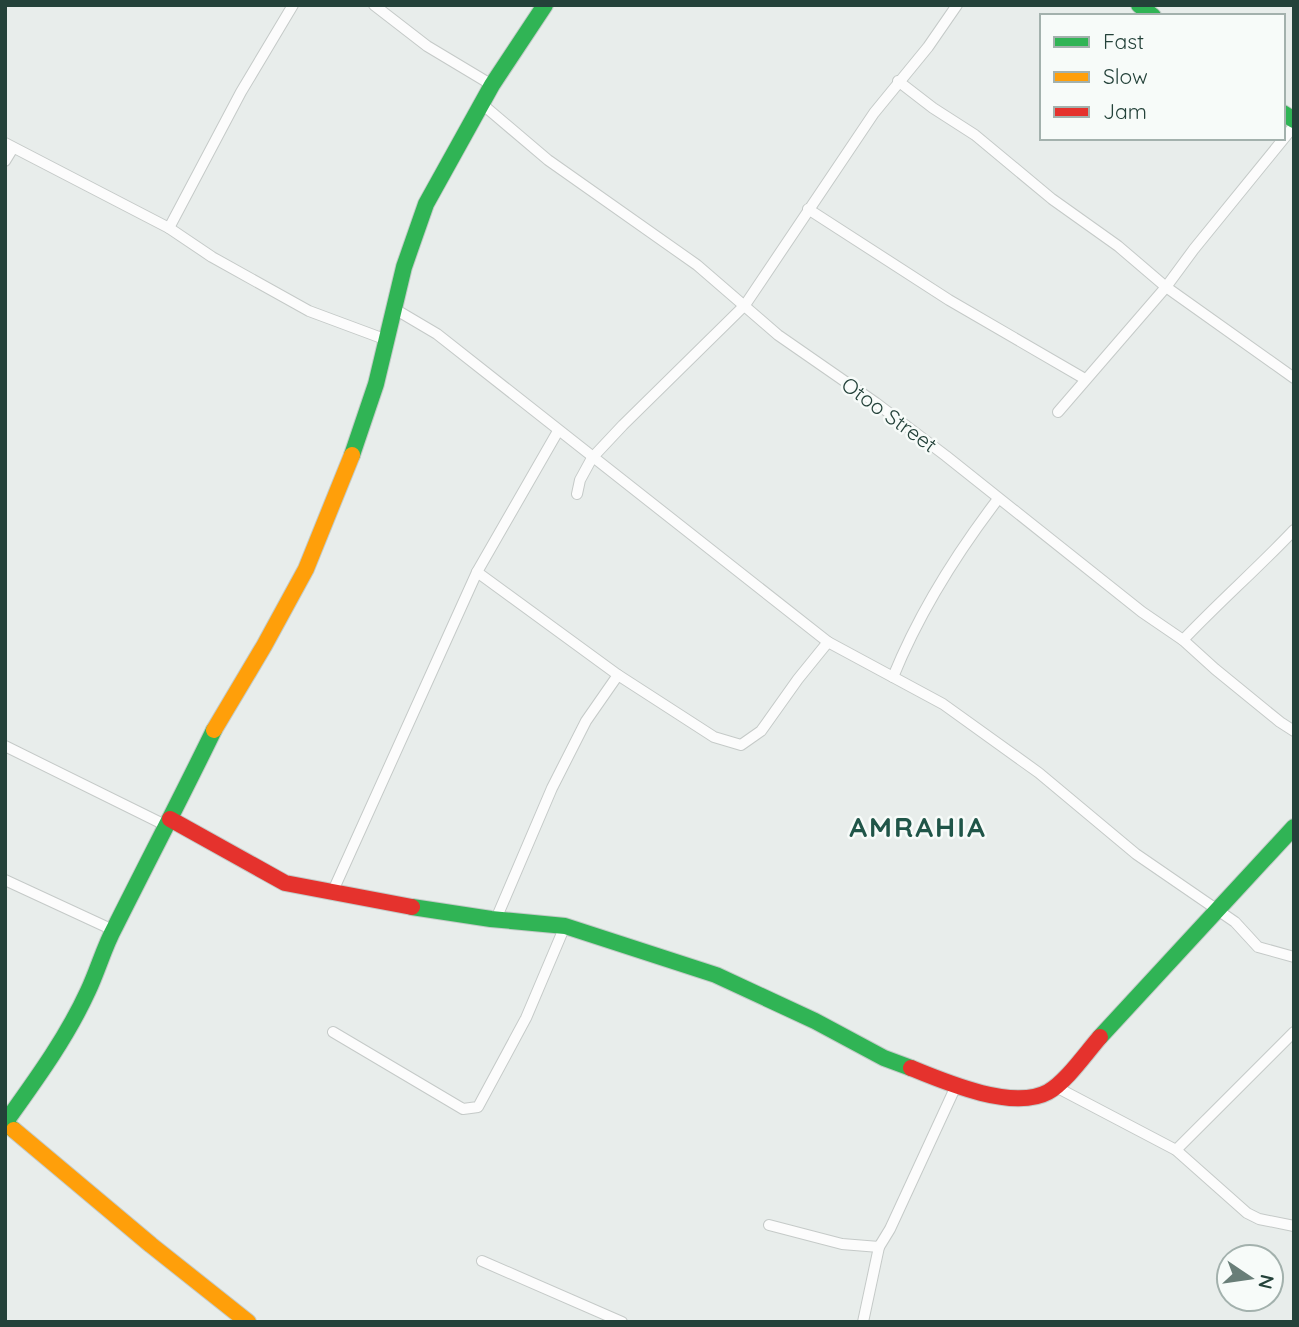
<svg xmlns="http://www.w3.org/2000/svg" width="1299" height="1327" font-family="Quicksand,sans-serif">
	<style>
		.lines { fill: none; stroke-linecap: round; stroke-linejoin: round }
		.street-casing { stroke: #c5cac8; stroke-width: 12 }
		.fast-casing { stroke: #c3cbc8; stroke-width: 18 }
		.slow-casing { stroke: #c3cbc8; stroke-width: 18 }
		.jam-casing { stroke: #c3cbc8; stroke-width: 18 }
		.street { stroke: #fcfcfc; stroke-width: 10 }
		.fast { stroke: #30b455; stroke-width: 16 }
		.slow { stroke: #ff9f0a; stroke-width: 16 }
		.jam { stroke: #e5322d; stroke-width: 16 }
		.labels { text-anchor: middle; stroke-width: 5; stroke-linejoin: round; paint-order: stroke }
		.street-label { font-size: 21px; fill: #24423a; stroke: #f7fbf9 }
		.district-label { font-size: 28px; font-weight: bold; letter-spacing: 2px; fill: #1f5548; stroke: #f7fbf9 }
	</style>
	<rect width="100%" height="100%" fill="#e8edeb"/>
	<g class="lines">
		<defs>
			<g id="street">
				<path d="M 374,5 L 427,46 L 492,85"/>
				<path d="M 898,81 L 933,108 L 975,135 L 1052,199 L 1118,246 L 1166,287 L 1294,378"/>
				<path d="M 482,104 L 548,160 L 697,265 L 778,335 L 876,403 L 946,456 L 1142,612 L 1183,640 L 1215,669 L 1280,722 L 1294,731"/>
				<path d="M 5,143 L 169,228 L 212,257 L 309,311 L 387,340"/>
				<path d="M 5,161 L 13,148"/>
				<path d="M 808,209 L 949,300 L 1085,379"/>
				<path d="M 169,228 L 241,92 L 293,5"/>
				<path d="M 393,308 L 437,334 L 828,642 L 943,704 L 1039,773 L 1136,854 L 1235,922 L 1258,947 L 1294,957"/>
				<path d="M 1058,412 L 1166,287 L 1194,249 L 1294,126"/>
				<path d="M 577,494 L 580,480 L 592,458 L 623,425 L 745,305 L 874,113 L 928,47 L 957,5"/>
				<path d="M 477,572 L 618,675"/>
				<path d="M 1183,640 C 1219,602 1258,568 1294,530"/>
				<path d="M 893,677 C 919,613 956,554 998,499"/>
				<path d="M 5,746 L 167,826"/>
				<path d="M 5,880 L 113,930"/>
				<path d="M 332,893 L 477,572 L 558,431"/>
				<path d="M 496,919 L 552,788 L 586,721 L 618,675 L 714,737 L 741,745 L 761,731 L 798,679 L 828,642"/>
				<path d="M 333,1032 L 463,1109 L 478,1107 L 526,1018 L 565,926"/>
				<path d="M 1056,1087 L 1176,1150 L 1247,1213 L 1259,1219 L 1294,1226"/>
				<path d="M 1176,1150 L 1294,1032"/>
				<path d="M 769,1225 L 842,1244 L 879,1247 L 890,1229 L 956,1086"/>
				<path d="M 482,1261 L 622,1322"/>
				<path d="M 863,1322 L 879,1247"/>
			</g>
			<g id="fast">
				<path d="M 1139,5 L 1153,16"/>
				<path d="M 1283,113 L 1294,120"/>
				<path d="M 352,455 L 376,384 L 404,267 L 426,204 L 492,85 L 545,5"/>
				<path d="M 412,907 L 491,919 L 565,926 L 716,975 L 815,1021 L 884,1058 L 911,1068"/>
				<path d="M 1100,1037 L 1294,827"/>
				<path d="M 14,1130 L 5,1123 C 35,1081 66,1039 88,991 C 98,970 104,947 115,927 C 148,861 182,796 214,730"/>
			</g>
			<g id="slow">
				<path d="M 214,730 L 264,646 L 306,569 L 352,455"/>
				<path d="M 14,1130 L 151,1245 L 248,1322"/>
			</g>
			<g id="jam">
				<path d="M 170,819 L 285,883 L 412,907"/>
				<path d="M 911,1068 C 945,1082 1013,1111 1048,1092 C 1066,1082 1086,1053 1100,1037"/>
			</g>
		</defs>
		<use href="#street" class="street-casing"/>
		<use href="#fast" class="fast-casing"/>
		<use href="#slow" class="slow-casing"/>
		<use href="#jam" class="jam-casing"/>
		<use href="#street" class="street"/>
		<use href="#fast" class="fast"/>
		<use href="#slow" class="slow"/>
		<use href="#jam" class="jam"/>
	</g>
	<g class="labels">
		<g class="street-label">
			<text transform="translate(889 415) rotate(36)" y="7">Otoo Street</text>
		</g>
		<g class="district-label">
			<text x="918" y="837">AMRAHIA</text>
		</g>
	</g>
	<rect width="1299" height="1327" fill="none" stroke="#24423a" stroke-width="14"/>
	<rect x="1040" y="14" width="245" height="126" fill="#f7fbf9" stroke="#a3b1ad" stroke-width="2"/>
	<rect x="1054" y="37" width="35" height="10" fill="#30b455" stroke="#a3b1ad" stroke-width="2"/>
	<text x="1103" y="49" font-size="21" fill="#24423a">Fast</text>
	<rect x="1054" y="72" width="35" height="10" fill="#ff9f0a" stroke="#a3b1ad" stroke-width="2"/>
	<text x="1103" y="84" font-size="21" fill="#24423a">Slow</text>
	<rect x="1054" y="107" width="35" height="10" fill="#e5322d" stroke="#a3b1ad" stroke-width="2"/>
	<text x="1103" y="119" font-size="21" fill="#24423a">Jam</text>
	<g transform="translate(1250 1278) rotate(103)"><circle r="33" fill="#f7fbf9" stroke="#a3b1ad" stroke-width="2"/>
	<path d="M0-5L12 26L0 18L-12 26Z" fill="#697e78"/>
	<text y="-10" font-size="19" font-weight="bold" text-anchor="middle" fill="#24423a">N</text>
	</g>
</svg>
